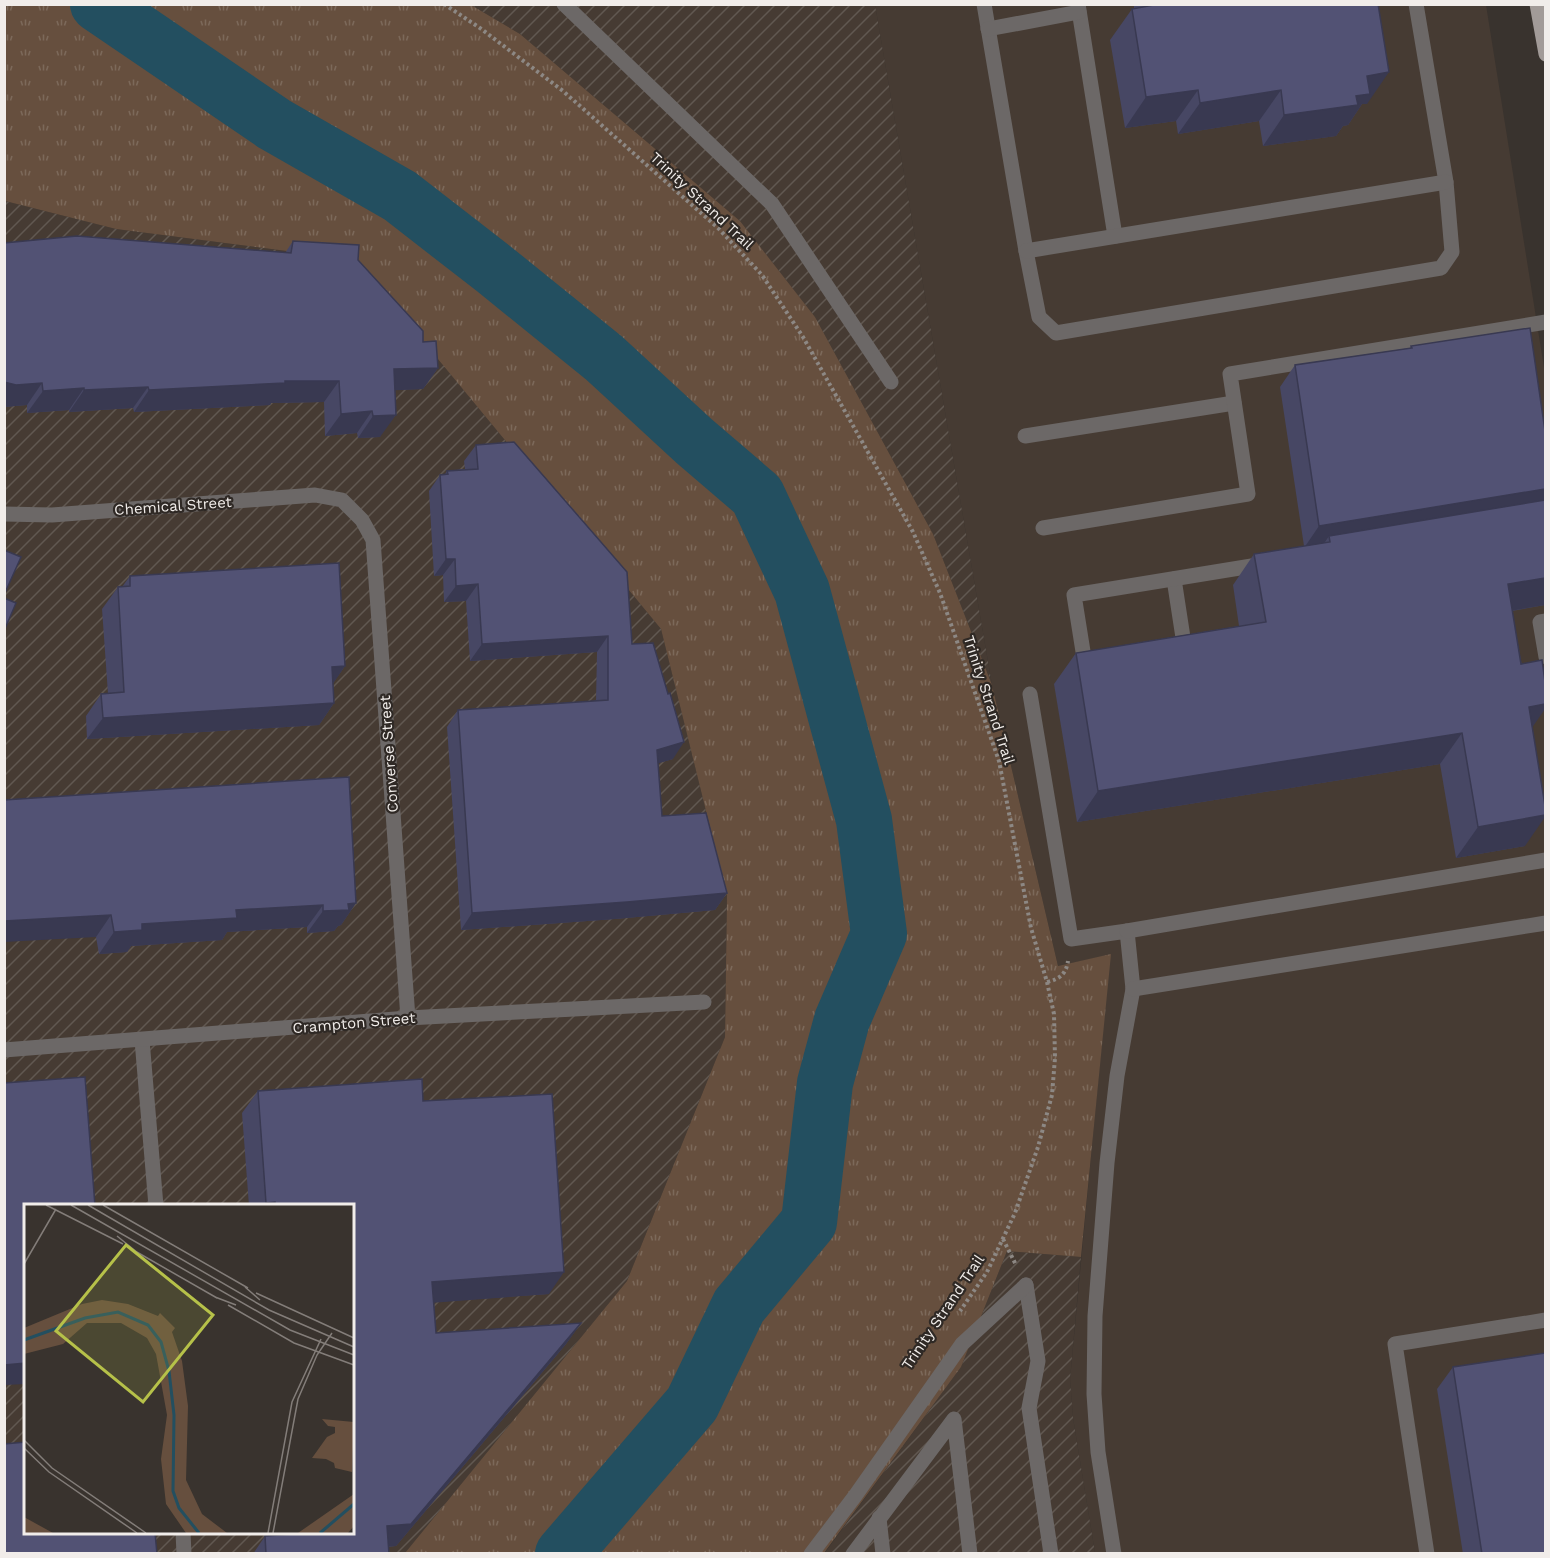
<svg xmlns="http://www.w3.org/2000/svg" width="1550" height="1558" font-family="'Work Sans',sans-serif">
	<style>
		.built { fill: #463b33 }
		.industrial { fill: url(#industrial-furrows); fill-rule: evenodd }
		.grass { fill: url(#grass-tufts) }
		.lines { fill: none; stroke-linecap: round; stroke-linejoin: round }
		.river { stroke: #234f60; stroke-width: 56 }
		.path { stroke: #8d8884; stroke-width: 4; stroke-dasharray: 3 3; stroke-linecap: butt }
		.minor { stroke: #6c6867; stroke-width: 15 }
		.major { stroke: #a29b98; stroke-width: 15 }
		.wall { fill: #474764 }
		.shaded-wall { fill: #393951 }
		.building { fill: #525274; stroke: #393951; stroke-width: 1.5 }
		.labels { text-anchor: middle; stroke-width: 4.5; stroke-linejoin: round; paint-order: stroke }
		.street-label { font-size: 15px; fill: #f1edea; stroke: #2f2925 }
		.inset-river { fill: none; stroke: #234f60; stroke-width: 3 }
		.inset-road { fill: none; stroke: #837d79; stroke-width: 1.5 }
		.view { fill: #b6c149; fill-opacity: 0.15; stroke: #b6c149; stroke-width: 3 }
		.inset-edge { fill: none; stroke: #f1edea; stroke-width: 3 }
	</style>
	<defs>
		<pattern id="industrial-furrows" width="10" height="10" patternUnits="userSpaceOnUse" patternTransform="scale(1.5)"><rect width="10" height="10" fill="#463b33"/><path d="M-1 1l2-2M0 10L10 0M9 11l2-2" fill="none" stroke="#615851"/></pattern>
		<pattern id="grass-tufts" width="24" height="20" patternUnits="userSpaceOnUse" patternTransform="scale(1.5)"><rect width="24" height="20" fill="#664f3e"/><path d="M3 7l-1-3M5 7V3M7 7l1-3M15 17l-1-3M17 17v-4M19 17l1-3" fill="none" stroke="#7c695a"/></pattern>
	</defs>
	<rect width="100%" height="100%" fill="#39332e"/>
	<path class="built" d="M 875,5 L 1486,5 L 1546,380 L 1545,1553 L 1095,1553 L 1073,1418 L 1070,1379 L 1110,955 L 1058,966 L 992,685 Z"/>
	<g class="industrial">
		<path d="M 471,5 L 875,5 L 992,685 L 933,534 L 815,317 L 740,221 L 520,34 Z"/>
		<path d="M 5,201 L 116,229 L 356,260 L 661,629 L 727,896 L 725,1037 L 627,1281 L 405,1553 L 5,1554 ZM 26,1206 L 352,1206 L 352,1532 L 26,1532 Z"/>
		<path d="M 1007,1251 L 1081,1257 L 1070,1379 L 1073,1418 L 1095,1553 L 824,1554 L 961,1367 Z"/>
	</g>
	<path class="grass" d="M 5,5 L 471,5 L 520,34 L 740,221 L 815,317 L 933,534 L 992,685 L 1058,966 L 1111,954 L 1081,1257 L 1007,1251 L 961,1367 L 824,1553 L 405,1553 L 627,1281 L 725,1037 L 727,896 L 661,629 L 356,260 L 116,229 L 5,201 Z"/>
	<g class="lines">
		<path class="river" d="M 98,4 L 274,124 L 400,196 L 494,269 L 604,358 L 694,441 L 757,495 L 802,591 L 864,820 L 879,934 L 842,1020 L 825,1083 L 809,1222 L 739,1306 L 692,1404 L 563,1554"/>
		<g class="path">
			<path d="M 444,4 L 480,28 L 563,91 L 718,228 L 762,275 L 803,337 L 913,532 L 940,593 L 999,761 L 1031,928 L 1047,982 L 1054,1014 L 1055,1058 L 1052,1095 L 1038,1147 L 1015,1213 L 987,1272 L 960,1311"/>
			<path d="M 1047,982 C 1060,979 1066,974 1068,961"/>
			<path d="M 1003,1239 L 1016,1265"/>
		</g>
		<g class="minor">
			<path d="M 564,4 L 772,204 L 891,382"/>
			<path d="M 984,4 L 1026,251 L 1039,317 L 1056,333 L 1441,268 L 1452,252 L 1446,182 L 1416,4"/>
			<path d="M 1078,4 L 1115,236"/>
			<path d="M 988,29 L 1079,12"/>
			<path d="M 1026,251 L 1446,182"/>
			<path d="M 1025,436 L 1234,403"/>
			<path d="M 4,514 L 52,515 L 315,495 L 342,500 L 362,520 L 373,540 L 408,1018"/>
			<path d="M 1043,528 L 1248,494 L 1230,374 L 1546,322"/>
			<path d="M 1174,579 L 1184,644 L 1174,646"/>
			<path d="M 1546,621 L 1540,622 L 1546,657"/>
			<path d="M 1092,662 L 1085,664 L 1074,595 L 1264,564"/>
			<path d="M 1030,694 L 1071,939 L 1127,931 L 1133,989 L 1117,1076 L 1107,1163 L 1095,1316 L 1094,1394 L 1098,1452 L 1114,1554"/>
			<path d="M 1127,931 L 1546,860"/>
			<path d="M 1133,989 L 1546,923"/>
			<path d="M 142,1040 L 156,1206"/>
			<path d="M 4,1050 L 408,1018 L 704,1002"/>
			<path d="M 1026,1285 L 1038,1361 L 1029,1408 L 1051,1554"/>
			<path d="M 879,1518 L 883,1554"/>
			<path d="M 183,1532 L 184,1554"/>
			<path d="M 811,1554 L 855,1496 L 962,1344 L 1026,1285"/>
			<path d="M 853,1554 L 954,1419 L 970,1554"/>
			<path d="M 1427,1554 L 1395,1344 L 1546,1320"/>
		</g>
		<path class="major" d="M 1537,4 L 1546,54"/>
	</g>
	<g class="wall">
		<path d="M 1134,4 L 1378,4 L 1367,104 L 1362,104 L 1348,125 L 1343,126 L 1336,136 L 1263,146 L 1259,121 L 1178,134 L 1176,121 L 1125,128 L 1110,40 L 1132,9 L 1134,8 Z"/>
		<path d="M 293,241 L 358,260 L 423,342 L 438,368 L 423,389 L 395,390 L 380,437 L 358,438 L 357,433 L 325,436 L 324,402 L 271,403 L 270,405 L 134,412 L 133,408 L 69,412 L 69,410 L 27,413 L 27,405 L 4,407 L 4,243 L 285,253 Z"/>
		<path d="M 1411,346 L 1545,501 L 1545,605 L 1512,611 L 1533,727 L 1525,846 L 1456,858 L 1440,764 L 1077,822 L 1054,684 L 1076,653 L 1239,626 L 1233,585 L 1254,554 L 1304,546 L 1280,387 L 1295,365 L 1410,348 Z"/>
		<path d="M 476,445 L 632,644 L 673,759 L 658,763 L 662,816 L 727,893 L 715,910 L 615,919 L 461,930 L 447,727 L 458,710 L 596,701 L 597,652 L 470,661 L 466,601 L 444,602 L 443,575 L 434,576 L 429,491 L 440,475 L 445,474 L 447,471 L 465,469 L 464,461 Z"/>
		<path d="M 130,576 L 345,666 L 333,683 L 334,703 L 319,725 L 87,739 L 86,716 L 101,694 L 108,694 L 102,609 L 118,587 L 122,587 Z"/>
		<path d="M 4,800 L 356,903 L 341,925 L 338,926 L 334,931 L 307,933 L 307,927 L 227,932 L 222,940 L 131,946 L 127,952 L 99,954 L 96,937 Z"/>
		<path d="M 258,1091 L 423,1101 L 549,1294 L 434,1302 L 436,1333 L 581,1323 L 566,1344 L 396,1546 L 388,1547 L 389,1554 L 253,1554 L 265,1536 L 292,1534 L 292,1533 L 352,1533 L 352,1206 L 249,1206 L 242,1113 Z"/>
		<path d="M 1453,1367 L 1545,1554 L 1463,1554 L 1437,1389 Z"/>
	</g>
	<g class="shaded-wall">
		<path d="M 1389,72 L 1367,104 L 1362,104 L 1348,125 L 1343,126 L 1336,136 L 1263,146 L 1284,115 L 1367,76 Z"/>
		<path d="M 1198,90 L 1176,121 L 1125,128 L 1146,97 Z"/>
		<path d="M 1281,90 L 1259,121 L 1178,134 L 1200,103 Z"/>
		<path d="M 438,368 L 423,389 L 379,391 L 394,369 Z"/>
		<path d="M 285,381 L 339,381 L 324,402 L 271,403 L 270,405 L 134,412 L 149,390 Z"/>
		<path d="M 4,382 L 42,383 L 27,405 L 4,407 Z"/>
		<path d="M 148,387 L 133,408 L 69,412 L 84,390 Z"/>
		<path d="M 84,388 L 69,410 L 27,413 L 43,391 Z"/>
		<path d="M 372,411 L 357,433 L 325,436 L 341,414 Z"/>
		<path d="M 396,415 L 380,437 L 358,438 L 373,416 Z"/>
		<path d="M 1545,489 L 1545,500 L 1539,509 L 1329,536 L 1323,545 L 1304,548 L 1319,526 Z"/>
		<path d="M 446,559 L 455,559 L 443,575 L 434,576 Z"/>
		<path d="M 1545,578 L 1545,605 L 1486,615 L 1508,584 Z"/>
		<path d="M 478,584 L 466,601 L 444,602 L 456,586 Z"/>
		<path d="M 608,636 L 597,652 L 470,661 L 482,644 Z"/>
		<path d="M 345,666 L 330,688 L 332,667 Z"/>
		<path d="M 334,703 L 319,725 L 87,739 L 103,718 Z"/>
		<path d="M 1545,704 L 1545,709 L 1527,735 L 1529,707 Z"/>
		<path d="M 1462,733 L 1440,764 L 1077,822 L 1098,791 Z"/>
		<path d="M 684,742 L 673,759 L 646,767 L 657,750 Z"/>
		<path d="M 1545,815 L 1545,817 L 1525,846 L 1456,858 L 1478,827 Z"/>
		<path d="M 727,893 L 715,910 L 615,919 L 461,930 L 472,913 Z"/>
		<path d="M 356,903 L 341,925 L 338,926 L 334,931 L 307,933 L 323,911 L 348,904 Z"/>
		<path d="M 323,905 L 307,927 L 227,932 L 222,940 L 131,946 L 127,952 L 99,954 L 114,932 L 142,924 L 236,910 Z"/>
		<path d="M 111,915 L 96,937 L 4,942 L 4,921 Z"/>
		<path d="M 275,1202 L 272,1206 L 264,1206 L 266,1203 Z"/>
		<path d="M 564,1272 L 549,1294 L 417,1304 L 432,1282 Z"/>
		<path d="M 581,1323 L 566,1344 L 396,1546 L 371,1548 L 387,1526 Z"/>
		<path d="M 26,1363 L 26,1384 L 4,1385 L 4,1365 Z"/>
	</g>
	<g class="building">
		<path d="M 1159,4 L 1378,4 L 1389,72 L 1367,76 L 1370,94 L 1356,96 L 1358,105 L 1284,115 L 1281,90 L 1200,103 L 1198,90 L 1146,97 L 1132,9 Z"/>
		<path d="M 77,236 L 291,253 L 293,241 L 359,245 L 358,260 L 423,331 L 423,342 L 436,341 L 438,368 L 394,369 L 396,415 L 373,416 L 372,411 L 341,414 L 339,381 L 285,381 L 285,383 L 149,390 L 148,387 L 84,390 L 84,388 L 43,391 L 42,383 L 16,385 L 4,382 L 4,243 Z"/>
		<path d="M 1530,328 L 1545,431 L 1545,489 L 1319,526 L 1295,365 L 1412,348 L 1411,346 Z"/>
		<path d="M 514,442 L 627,572 L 632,644 L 653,643 L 668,694 L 670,693 L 684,742 L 657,750 L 662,816 L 706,813 L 727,893 L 627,902 L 472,913 L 458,710 L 608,700 L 608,636 L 482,644 L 478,584 L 456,586 L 455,559 L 446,559 L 440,475 L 448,474 L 447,471 L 478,469 L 476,445 Z"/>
		<path d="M 1545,500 L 1545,578 L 1508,584 L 1521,664 L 1542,660 L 1545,682 L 1545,704 L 1529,707 L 1545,806 L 1545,815 L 1478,827 L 1462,733 L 1098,791 L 1076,653 L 1266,622 L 1254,554 L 1330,542 L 1329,536 Z"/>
		<path d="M 4,550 L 21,557 L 4,595 Z"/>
		<path d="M 339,563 L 345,666 L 332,667 L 334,703 L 103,718 L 101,694 L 124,692 L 118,587 L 130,586 L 130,576 Z"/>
		<path d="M 4,598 L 16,603 L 4,631 Z"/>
		<path d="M 349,777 L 356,903 L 348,904 L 349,910 L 323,911 L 323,905 L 236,910 L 237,918 L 142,924 L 142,930 L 114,932 L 111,915 L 4,921 L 4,800 Z"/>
		<path d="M 85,1077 L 95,1206 L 26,1206 L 26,1363 L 4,1365 L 4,1083 Z"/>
		<path d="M 422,1079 L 423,1101 L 552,1094 L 564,1272 L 432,1282 L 436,1333 L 581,1323 L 411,1524 L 387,1526 L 389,1554 L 266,1554 L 265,1536 L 309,1533 L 352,1533 L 352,1206 L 275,1206 L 275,1202 L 266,1203 L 258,1091 Z"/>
		<path d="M 1545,1353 L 1545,1554 L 1482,1554 L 1453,1367 Z"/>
		<path d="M 26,1442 L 26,1533 L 155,1533 L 157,1554 L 4,1554 L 4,1444 Z"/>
	</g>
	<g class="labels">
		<g class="street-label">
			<text transform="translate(702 201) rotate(43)" y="5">Trinity Strand Trail</text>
			<text transform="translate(173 506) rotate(-4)" y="5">Chemical Street</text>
			<text transform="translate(989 700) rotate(72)" y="5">Trinity Strand Trail</text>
			<text transform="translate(389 754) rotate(-94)" y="5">Converse Street</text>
			<text transform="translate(354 1023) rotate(-5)" y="5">Crampton Street</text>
			<text transform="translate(943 1312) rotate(-56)" y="5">Trinity Strand Trail</text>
		</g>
	</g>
	<g transform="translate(24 1204)">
		<rect width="330" height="330" fill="#39332e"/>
		<path d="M 78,96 L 104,100 L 134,112 L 136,109 L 151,124 L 148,128 L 158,157 L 164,202 L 162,276 L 178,310 L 203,329 L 162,329 L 142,300 L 137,255 L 143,211 L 132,150 L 123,134 L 97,119 L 63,119 L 39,140 L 0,150 L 0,124 L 58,100 ZM 298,215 L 330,218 L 328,268 L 311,264 L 310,259 L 302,255 L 288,254 L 303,233 L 311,229 L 311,223 L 304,222 ZM 330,290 L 330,322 L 324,329 L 274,329 ZM 0,313 L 29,329 L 0,329 Z" fill="#664f3e"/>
		<path class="inset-river" d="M 0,136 L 61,114 L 94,108 L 124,121 L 137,138 L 145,167 L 150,211 L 149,287 L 155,304 L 175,329M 296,329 L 330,300"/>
		<path class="inset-road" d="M 22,1 L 99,40M 47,1 L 266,126 L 330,151M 64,1 L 245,106 L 330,143M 79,1 L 224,84M 93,32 L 114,49M 111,47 L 193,94M 0,60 L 32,5M 221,83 L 236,96M 232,89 L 330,134M 191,93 L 212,101M 204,101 L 270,139 L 330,161M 0,236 L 28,264 L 122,329M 0,244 L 25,268 L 113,329M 244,329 L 268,198 L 297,135M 249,329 L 274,195 L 293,151 L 308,129"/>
		<path class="view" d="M 102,41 L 189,111 L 119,198 L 32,127 Z"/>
		<rect width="330" height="330" class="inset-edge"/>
	</g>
	<rect width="1550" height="1558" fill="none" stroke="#f1edea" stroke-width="12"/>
</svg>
